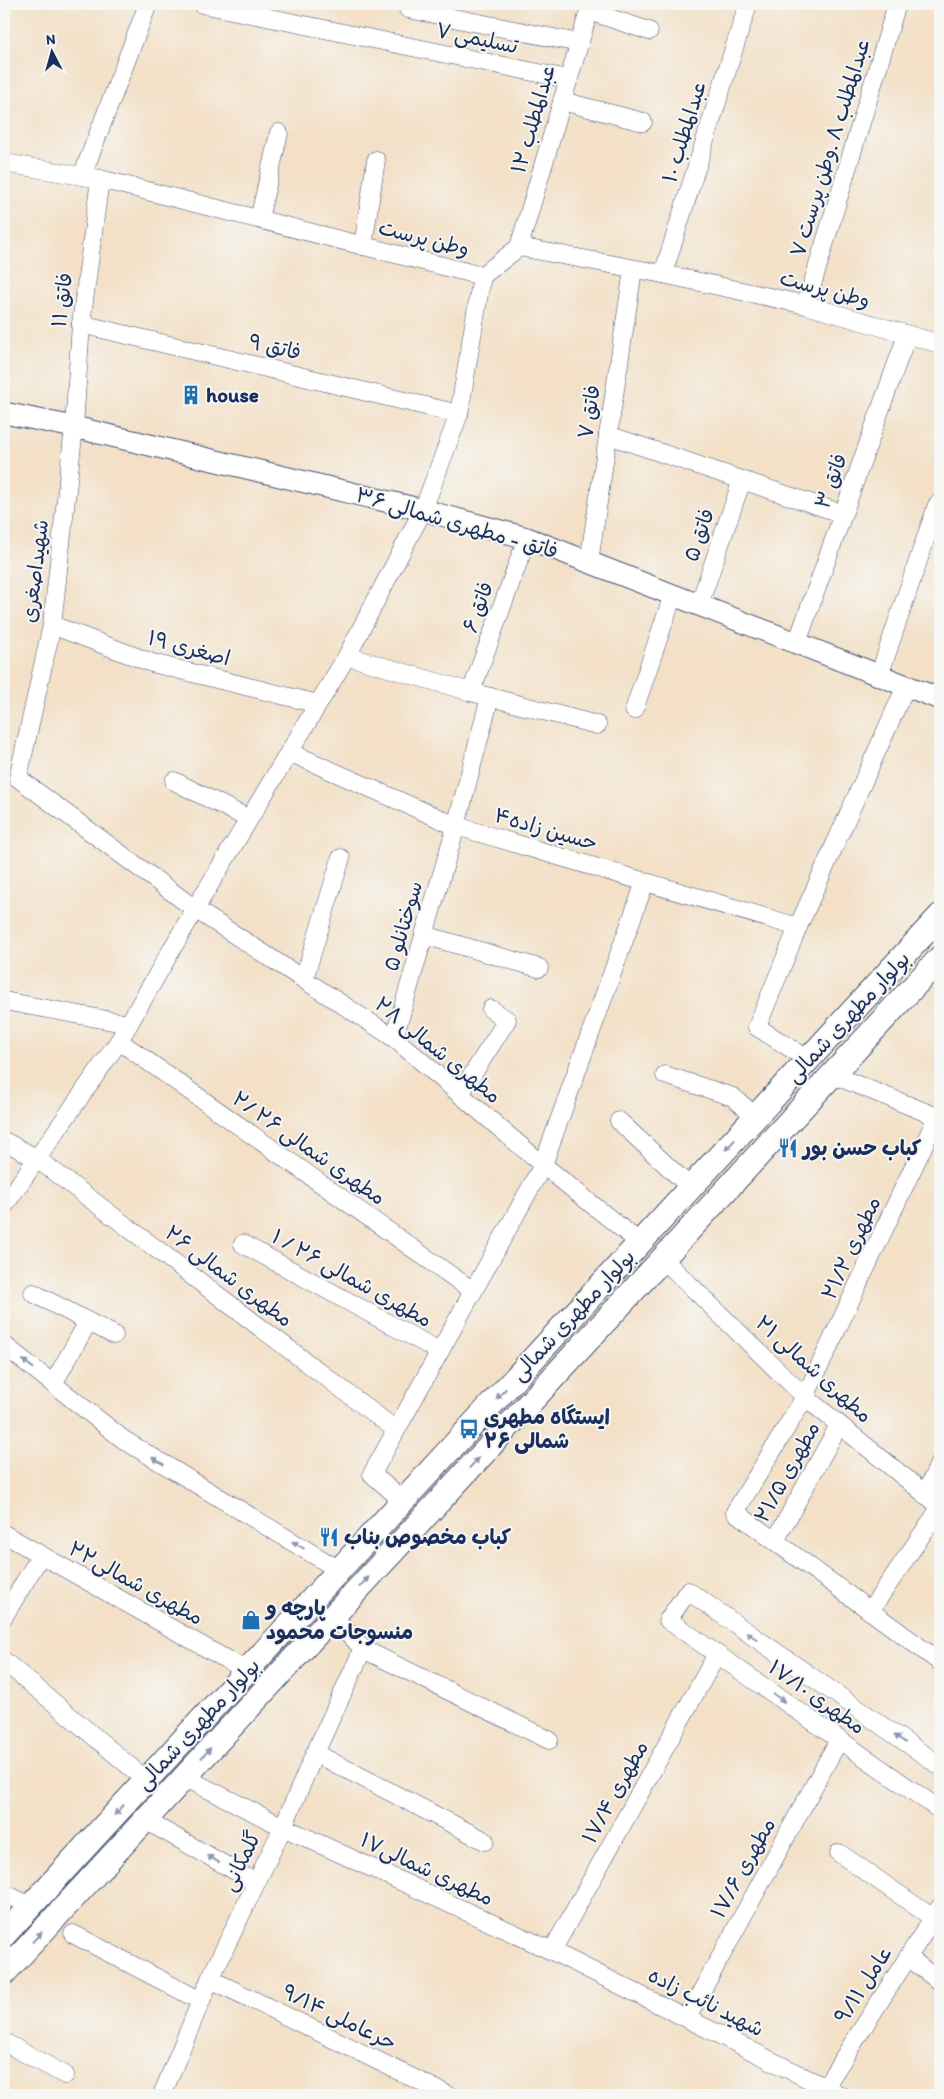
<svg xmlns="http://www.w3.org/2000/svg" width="944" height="2099" font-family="Itim,'Playpen Sans Arabic',sans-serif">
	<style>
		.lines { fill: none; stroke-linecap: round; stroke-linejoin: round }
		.minor-casing { stroke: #3b4a6e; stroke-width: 19 }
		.tertiary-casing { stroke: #3b4a6e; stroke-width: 23 }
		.secondary-casing { stroke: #3b4a6e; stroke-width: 26 }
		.minor { stroke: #fff; stroke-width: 18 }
		.tertiary { stroke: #fff; stroke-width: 21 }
		.secondary { stroke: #fff; stroke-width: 24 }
		.oneway { fill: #8d97ae }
		.labels { text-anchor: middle; stroke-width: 4; stroke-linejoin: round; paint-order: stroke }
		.street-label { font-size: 21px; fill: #1b2f5e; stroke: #f6f6f2 }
		.poi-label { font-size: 21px; font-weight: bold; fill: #1b2f5e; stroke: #f6f6f2; text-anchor: start }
	</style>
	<rect width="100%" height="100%" fill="#f6f6f2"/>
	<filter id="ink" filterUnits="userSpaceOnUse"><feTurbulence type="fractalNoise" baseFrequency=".02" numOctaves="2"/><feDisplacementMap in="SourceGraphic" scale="10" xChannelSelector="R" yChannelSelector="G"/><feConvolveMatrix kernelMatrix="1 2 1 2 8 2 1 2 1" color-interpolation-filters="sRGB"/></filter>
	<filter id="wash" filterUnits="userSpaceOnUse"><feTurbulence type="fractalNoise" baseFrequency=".0096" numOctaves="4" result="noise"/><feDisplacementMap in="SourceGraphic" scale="20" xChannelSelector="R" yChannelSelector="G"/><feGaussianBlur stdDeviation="1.12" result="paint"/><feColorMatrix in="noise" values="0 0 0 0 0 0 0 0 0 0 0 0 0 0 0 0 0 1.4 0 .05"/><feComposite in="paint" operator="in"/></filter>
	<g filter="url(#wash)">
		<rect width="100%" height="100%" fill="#f3e0c7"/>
	</g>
	<g filter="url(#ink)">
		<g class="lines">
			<defs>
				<g id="minor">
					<path d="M 202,4 L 568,79"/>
					<path d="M 408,9 L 579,43"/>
					<path d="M 589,11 L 649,31"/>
					<path d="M 562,101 L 643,122"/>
					<path d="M 4,163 L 100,179 L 482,276"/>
					<path d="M 82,176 L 148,4"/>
					<path d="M 100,179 L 81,324 L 74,427 L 52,625 L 18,778 L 195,909 L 394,1038 L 543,1165 L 640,1243"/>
					<path d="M 259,219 L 279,133"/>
					<path d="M 363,246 L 376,160"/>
					<path d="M 519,247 L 591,4"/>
					<path d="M 663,274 L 748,4"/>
					<path d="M 482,276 L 519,247 L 663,274 L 806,305 L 940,344"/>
					<path d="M 806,305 L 897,4"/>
					<path d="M 81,324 L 459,414"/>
					<path d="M 608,435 L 843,514"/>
					<path d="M 589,562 L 633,270"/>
					<path d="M 699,605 L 742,480"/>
					<path d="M 52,625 L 152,663 L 318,704"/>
					<path d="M 797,643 L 907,335"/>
					<path d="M 347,656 L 471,692 L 597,725"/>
					<path d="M 879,676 L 937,505"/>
					<path d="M 471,692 L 527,538"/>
					<path d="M 634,710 L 673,595"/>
					<path d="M 289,752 L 456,826 L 798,927"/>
					<path d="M 174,781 L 249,819"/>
					<path d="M 424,935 L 539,968"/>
					<path d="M 304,979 L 341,858"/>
					<path d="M 4,1001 L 129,1024"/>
					<path d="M 394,1038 L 456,826 L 490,697"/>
					<path d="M 119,1041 L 473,1291"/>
					<path d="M 809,1060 L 757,1027 L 798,927 L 906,686"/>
					<path d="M 665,1075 L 733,1097 L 756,1117"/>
					<path d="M 833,1075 L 940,1118"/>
					<path d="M 460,1094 L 507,1020 L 491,1009"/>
					<path d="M 937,1117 L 805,1397 L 735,1512 L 940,1662"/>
					<path d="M 619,1121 L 691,1188"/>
					<path d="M 4,1141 L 36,1158 L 396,1430"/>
					<path d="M 4,1206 L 119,1041 L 195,909 L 347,656 L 423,510 L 459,414 L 482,276"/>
					<path d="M 243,1244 L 439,1351"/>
					<path d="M 663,1259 L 805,1397 L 940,1506"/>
					<path d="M 33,1293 L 114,1335"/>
					<path d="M 4,1345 L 124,1440 L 339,1570"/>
					<path d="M 53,1384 L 88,1322"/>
					<path d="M 925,1495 L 940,1462"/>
					<path d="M 403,1501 L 372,1474 L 543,1165 L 645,882"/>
					<path d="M 4,1534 L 247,1671"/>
					<path d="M 775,1541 L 839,1425"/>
					<path d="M 870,1611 L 940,1508"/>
					<path d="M 4,1616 L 41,1555"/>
					<path d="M 333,1616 L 363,1649 L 549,1740"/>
					<path d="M 4,1661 L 146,1780"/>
					<path d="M 315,1753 L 485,1841"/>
					<path d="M 940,1766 L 688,1591 L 668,1620 L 940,1810"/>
					<path d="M 184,1777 L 283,1827 L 552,1951 L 840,2095"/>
					<path d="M 145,1820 L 255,1882"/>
					<path d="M 839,1853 L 933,1918"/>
					<path d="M 4,1893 L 30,1906"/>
					<path d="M 73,1934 L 201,2001"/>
					<path d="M 552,1951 L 717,1654"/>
					<path d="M 908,1957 L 940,1982"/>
					<path d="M 210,1979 L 448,2095"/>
					<path d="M 687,2018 L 839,1740"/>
					<path d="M 4,2042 L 65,2075"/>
					<path d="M 162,2095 L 210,1979 L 283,1827 L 315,1753 L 363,1649"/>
					<path d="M 818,2095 L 825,2087 L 940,1907"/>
				</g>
				<path id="tertiary" d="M 4,413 L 74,427 L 423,510 L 527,538 L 940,699"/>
				<g id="secondary">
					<path d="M 4,1935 L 940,916"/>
					<path d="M 4,1973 L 940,958"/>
				</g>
			</defs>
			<use href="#minor" class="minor-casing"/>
			<use href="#tertiary" class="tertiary-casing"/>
			<use href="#secondary" class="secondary-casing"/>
			<use href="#minor" class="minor"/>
			<use href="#tertiary" class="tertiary"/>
			<use href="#secondary" class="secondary"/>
		</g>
		<defs><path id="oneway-solid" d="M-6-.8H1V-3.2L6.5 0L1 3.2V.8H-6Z" transform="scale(1.25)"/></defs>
		<g class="oneway">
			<use href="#oneway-solid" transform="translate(730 1145) rotate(133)"/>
			<use href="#oneway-solid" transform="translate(28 1364) rotate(-142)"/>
			<use href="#oneway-solid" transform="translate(501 1394) rotate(133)"/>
			<use href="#oneway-solid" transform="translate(158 1461) rotate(-149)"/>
			<use href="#oneway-solid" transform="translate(474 1463) rotate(-47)"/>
			<use href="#oneway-solid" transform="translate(298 1545) rotate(-149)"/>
			<use href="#oneway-solid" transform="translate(364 1582) rotate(-47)"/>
			<use href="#oneway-solid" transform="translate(752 1636) rotate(-145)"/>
			<use href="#oneway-solid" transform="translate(779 1698) rotate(35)"/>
			<use href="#oneway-solid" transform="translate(900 1739) rotate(-145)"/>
			<use href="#oneway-solid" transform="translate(206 1753) rotate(-47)"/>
			<use href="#oneway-solid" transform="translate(119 1810) rotate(133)"/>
			<use href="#oneway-solid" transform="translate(213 1859) rotate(-151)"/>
			<use href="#oneway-solid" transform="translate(37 1937) rotate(-47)"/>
		</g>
	</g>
	<defs>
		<symbol id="building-bare" viewBox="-9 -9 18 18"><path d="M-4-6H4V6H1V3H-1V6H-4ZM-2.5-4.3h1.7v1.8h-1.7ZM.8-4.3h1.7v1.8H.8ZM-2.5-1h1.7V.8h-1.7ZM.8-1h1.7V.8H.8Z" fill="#1f6fb2" stroke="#f6f6f2" stroke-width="2.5" paint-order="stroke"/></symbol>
		<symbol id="restaurant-bare" viewBox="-9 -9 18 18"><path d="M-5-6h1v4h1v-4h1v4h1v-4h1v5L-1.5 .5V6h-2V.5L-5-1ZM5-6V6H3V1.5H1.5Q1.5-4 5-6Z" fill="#1f6fb2" stroke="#f6f6f2" stroke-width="2.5" paint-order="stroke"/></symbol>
		<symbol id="bus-bare" viewBox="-9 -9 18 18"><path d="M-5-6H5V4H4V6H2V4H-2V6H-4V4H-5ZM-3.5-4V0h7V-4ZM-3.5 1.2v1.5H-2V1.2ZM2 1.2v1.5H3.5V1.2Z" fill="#1f6fb2" stroke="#f6f6f2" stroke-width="2.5" paint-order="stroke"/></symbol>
		<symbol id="shop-bare" viewBox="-9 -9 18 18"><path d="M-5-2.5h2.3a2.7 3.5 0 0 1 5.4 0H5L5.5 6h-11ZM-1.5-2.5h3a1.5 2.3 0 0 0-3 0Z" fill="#1f6fb2" stroke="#f6f6f2" stroke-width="2.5" paint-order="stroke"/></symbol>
	</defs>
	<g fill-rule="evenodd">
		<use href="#building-bare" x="177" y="381" width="28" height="28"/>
		<use href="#restaurant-bare" x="774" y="1134" width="28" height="28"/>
		<use href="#bus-bare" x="455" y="1415" width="28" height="28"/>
		<use href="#restaurant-bare" x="315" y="1523" width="28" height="28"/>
		<use href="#shop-bare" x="237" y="1606" width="28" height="28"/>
	</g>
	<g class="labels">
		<g class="street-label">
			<text transform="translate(477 38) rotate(12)" y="7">تسلیمی ۷</text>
			<text transform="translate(533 119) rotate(-74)" y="7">عبدالمطلب ۱۲</text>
			<text transform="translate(684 132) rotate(-73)" y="7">عبدالمطلب ۱۰</text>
			<text transform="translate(830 148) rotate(-73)" y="7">عبدالمطلب ۸ .وطن پرست ۷</text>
			<text transform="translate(424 238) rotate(14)" y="7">وطن پرست</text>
			<text transform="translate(825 289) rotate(15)" y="7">وطن پرست</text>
			<text transform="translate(62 300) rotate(-83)" y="7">فاتق ۱۱</text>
			<text transform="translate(275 347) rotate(13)" y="7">فاتق ۹</text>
			<text transform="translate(589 412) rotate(-81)" y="7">فاتق ۷</text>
			<text transform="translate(831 481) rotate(-70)" y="7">فاتق ۳</text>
			<text transform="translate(457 523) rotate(16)" y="7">فاتق - مطهری شمالی ۳۶</text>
			<text transform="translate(699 535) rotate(-71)" y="7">فاتق ۵</text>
			<text transform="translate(35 571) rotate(-83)" y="7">شهیداصغری</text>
			<text transform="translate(478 607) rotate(-70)" y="7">فاتق ۶</text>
			<text transform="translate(189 648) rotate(15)" y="7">اصغری ۱۹</text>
			<text transform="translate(546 829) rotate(16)" y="7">حسین زاده۴</text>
			<text transform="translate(403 926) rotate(-74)" y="7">سوختانلو ۵</text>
			<text transform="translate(848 1017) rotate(-47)" y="7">بولوار مطهری شمالی</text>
			<text transform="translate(438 1050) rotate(39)" y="7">مطهری شمالی ۲۸</text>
			<text transform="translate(309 1148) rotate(35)" y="7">مطهری شمالی ۲۶ /۲</text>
			<text transform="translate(851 1248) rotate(-65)" y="7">مطهری ۲۱/۲</text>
			<text transform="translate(229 1276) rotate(37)" y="7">مطهری شمالی ۲۶</text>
			<text transform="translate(352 1278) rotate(29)" y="7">مطهری شمالی ۲۶ / ۱</text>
			<text transform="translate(573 1315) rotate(-47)" y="7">بولوار مطهری شمالی</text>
			<text transform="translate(814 1369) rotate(42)" y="7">مطهری شمالی ۲۱</text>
			<text transform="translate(787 1472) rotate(-61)" y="7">مطهری ۲۱/۵</text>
			<text transform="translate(136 1583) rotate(29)" y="7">مطهری شمالی۲۲</text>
			<text transform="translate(817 1697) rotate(35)" y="7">مطهری ۱۷/۱۰</text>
			<text transform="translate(198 1724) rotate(-47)" y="7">بولوار مطهری شمالی</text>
			<text transform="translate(615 1792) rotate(-61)" y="7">مطهری ۱۷/۴</text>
			<text transform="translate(241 1861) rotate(-64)" y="7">گلمکانی</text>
			<text transform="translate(743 1868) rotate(-61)" y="7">مطهری ۱۷/۶</text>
			<text transform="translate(427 1869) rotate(25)" y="7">مطهری شمالی۱۷</text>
			<text transform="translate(863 1985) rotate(-57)" y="7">عامل ۹/۱۱</text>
			<text transform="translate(706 2002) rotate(27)" y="7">شهید نائب زاده</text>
			<text transform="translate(339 2017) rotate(26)" y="7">حرعاملی ۹/۱۴</text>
		</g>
		<g class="poi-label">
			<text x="206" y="402">house</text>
			<text x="803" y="1155">كباب حسن بور</text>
			<text x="484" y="1424">ایستگاه مطهری<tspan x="484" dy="24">شمالی ۲۶</tspan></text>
			<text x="344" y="1544">كباب مخصوص بناب</text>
			<text x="266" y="1615">پارچه و<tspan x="266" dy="24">منسوجات محمود</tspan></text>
		</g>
	</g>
	<rect width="944" height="2099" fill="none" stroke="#f6f6f2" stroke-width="20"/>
	<g transform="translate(52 52) rotate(354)" stroke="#f6f6f2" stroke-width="4" paint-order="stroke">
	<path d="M0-4L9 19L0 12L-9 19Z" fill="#1b2f5e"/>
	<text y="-8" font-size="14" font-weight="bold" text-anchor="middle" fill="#1b2f5e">N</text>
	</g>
</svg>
